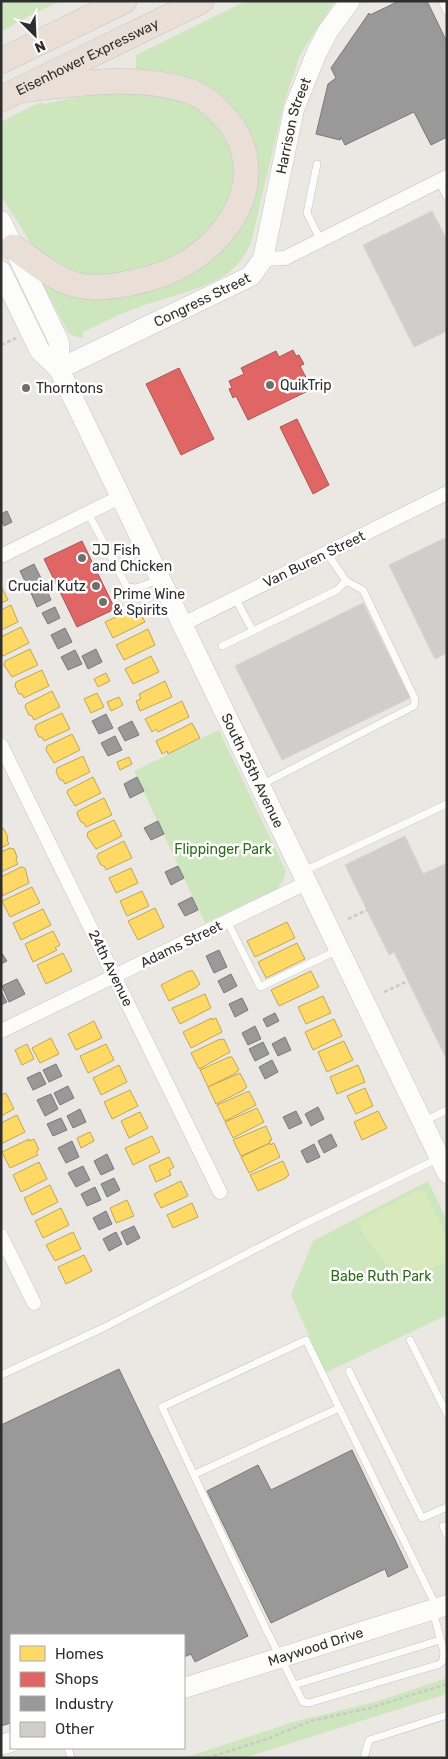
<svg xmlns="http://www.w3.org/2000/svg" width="448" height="1759" font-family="Rubik,sans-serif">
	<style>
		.green { fill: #cee6be }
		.pitch { fill: #d8eabc }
		.homes { fill: #ffd966; stroke: #c0a655 }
		.shops { fill: #e06666; stroke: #ab5555 }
		.industry { fill: #999; stroke: #797979 }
		.building { fill: #d0cecb; stroke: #d6d4d0 }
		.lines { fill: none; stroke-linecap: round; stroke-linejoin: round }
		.lane-casing { stroke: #c5c4c4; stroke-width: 8 }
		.street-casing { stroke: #c5c4c4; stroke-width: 15 }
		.secondary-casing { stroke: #c5c4c4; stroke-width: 21 }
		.highway-casing { stroke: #c6c5c4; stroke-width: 26 }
		.path { stroke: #c9c9c8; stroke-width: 2.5; stroke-dasharray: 4 2.5; stroke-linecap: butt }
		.lane { stroke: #fcfcfb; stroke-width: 7 }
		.street { stroke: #fcfcfb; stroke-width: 14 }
		.secondary { stroke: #fcfcfb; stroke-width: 20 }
		.highway { stroke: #eadfd6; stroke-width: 25 }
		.poi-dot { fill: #706f6e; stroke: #fff; stroke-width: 2 }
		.labels { text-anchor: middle; stroke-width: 5; stroke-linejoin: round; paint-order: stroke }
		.street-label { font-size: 14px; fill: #2e2e2e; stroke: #fff }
		.poi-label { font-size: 14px; fill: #2e2e2e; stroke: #fff; text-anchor: start }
		.park-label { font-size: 14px; fill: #2c6c1c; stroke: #fff }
	</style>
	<rect width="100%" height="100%" fill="#ebe8e4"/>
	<g class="green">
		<path d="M 1,1 L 61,1 L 29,16 L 1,32 Z"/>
		<path d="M 246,1 L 335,1 L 300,55 L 284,103 L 251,243 C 245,255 239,265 228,273 C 203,290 170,296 142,306 C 121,313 102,323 82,333 L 84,337 C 77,338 73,336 68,332 L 35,270 L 79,292 L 224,242 L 249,139 L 141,73 L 136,69 L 136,55 Z"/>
		<path d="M 126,92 L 166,96 L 190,103 L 206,112 L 228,137 L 236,172 L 224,212 L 192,247 L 147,269 L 98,276 L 67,275 L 32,245 L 1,196 L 1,122 L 41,102 L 44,104 L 90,94 Z"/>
		<path d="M 219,730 L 286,871 L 284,879 L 277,889 L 205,923 L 134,771 Z"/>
		<path d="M 428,1181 L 447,1220 L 447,1315 L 325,1373 L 291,1295 L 313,1241 Z"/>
		<path d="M 447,1678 L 447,1694 L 244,1758 L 184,1758 L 293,1722 L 375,1702 Z"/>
	</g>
	<path class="pitch" d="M 416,1191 L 425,1192 L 447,1237 L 447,1262 L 418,1273 L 388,1266 L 367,1240 L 358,1222 Z"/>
	<g class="homes">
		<path d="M 1,586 L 8,600 L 1,603 Z"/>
		<path d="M 11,605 L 18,622 L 1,630 L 1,610 Z"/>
		<path d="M 137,607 L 145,622 L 113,638 L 105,622 Z"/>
		<path d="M 21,627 L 29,643 L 3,656 L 1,653 L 1,637 Z"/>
		<path d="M 148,629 L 155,645 L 124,660 L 116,645 Z"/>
		<path d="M 30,649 L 38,665 L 12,677 L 4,665 L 5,661 Z"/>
		<path d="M 151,656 L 159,672 L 133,684 L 125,669 Z"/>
		<path d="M 42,670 L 49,686 L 24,698 L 22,694 L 19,694 L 15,686 L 16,682 Z"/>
		<path d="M 106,673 L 110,681 L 98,687 L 94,679 Z"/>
		<path d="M 165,681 L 172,697 L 140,711 L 136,701 L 141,699 L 139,694 Z"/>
		<path d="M 52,691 L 60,707 L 34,720 L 32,716 L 29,715 L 25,707 L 26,704 Z"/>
		<path d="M 97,693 L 104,707 L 91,713 L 84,699 Z"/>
		<path d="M 119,697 L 123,705 L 111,711 L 107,702 Z"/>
		<path d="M 182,701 L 189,717 L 158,732 L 156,729 L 152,732 L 145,719 Z"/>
		<path d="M 62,713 L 70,729 L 44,741 L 42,737 L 39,737 L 35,729 L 36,725 Z"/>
		<path d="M 192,723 L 200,738 L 168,754 L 167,751 L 162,754 L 156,741 Z"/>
		<path d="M 72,734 L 80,750 L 54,763 L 46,750 L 47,746 Z"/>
		<path d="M 83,756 L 90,772 L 65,784 L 63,780 L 60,780 L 56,772 L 57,768 Z"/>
		<path d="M 129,757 L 132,764 L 120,770 L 117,762 Z"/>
		<path d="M 93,777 L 101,793 L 75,806 L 67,793 L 68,790 Z"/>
		<path d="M 104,798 L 112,815 L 86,827 L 84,823 L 81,822 L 77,814 L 78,811 Z"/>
		<path d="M 114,820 L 122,836 L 96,849 L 87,836 L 88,832 Z"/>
		<path d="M 1,828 L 4,829 L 8,837 L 7,840 L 9,844 L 1,848 Z"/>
		<path d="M 124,841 L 132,858 L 106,870 L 104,866 L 101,865 L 97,857 L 98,854 Z"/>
		<path d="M 10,848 L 14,849 L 17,857 L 16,860 L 18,864 L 1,872 L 1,852 Z"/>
		<path d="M 21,867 L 25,868 L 29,883 L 2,896 L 1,877 Z"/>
		<path d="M 131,868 L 138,883 L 116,893 L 109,878 Z"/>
		<path d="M 32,887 L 40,903 L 10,917 L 2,901 Z"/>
		<path d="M 142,891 L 149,906 L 127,916 L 120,901 Z"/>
		<path d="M 155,908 L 164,927 L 138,940 L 128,921 Z"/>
		<path d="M 43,909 L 51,925 L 21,940 L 13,923 Z"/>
		<path d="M 287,922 L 295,938 L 255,957 L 247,941 Z"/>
		<path d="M 53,931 L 60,945 L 55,948 L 57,950 L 33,962 L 25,944 Z"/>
		<path d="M 297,943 L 305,959 L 266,978 L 258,962 Z"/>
		<path d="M 63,953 L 72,971 L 46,984 L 37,965 Z"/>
		<path d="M 189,971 L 193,971 L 200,984 L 197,986 L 197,987 L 169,1001 L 161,985 Z"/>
		<path d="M 311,971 L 319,987 L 279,1006 L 271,990 Z"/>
		<path d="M 205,994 L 211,1008 L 180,1024 L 172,1008 Z"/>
		<path d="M 323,996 L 331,1013 L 306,1024 L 298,1007 Z"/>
		<path d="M 212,1018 L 212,1020 L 216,1018 L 222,1032 L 191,1048 L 183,1032 Z"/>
		<path d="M 334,1019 L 342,1036 L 313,1050 L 305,1032 Z"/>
		<path d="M 94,1021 L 102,1038 L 76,1050 L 68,1034 Z"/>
		<path d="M 51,1038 L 59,1054 L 40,1063 L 32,1048 Z"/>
		<path d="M 220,1039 L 220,1040 L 224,1039 L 230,1052 L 199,1069 L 191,1053 Z"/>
		<path d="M 344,1041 L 353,1060 L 327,1072 L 318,1052 Z"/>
		<path d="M 27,1044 L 34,1059 L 22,1065 L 15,1050 Z"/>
		<path d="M 106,1044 L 114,1060 L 88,1073 L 80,1056 Z"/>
		<path d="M 229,1057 L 232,1057 L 239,1070 L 236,1072 L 236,1073 L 208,1087 L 200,1070 Z"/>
		<path d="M 119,1065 L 127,1082 L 101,1095 L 93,1078 Z"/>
		<path d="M 358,1065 L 365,1082 L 337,1094 L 330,1077 Z"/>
		<path d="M 240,1073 L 247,1087 L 244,1089 L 244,1090 L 216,1104 L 208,1087 Z"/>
		<path d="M 365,1088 L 373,1106 L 356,1114 L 347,1096 Z"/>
		<path d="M 130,1090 L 138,1106 L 112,1119 L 104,1102 Z"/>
		<path d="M 249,1091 L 256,1105 L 225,1121 L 217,1105 Z"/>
		<path d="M 6,1093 L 14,1109 L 1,1116 L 1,1095 Z"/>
		<path d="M 257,1108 L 264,1122 L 233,1138 L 225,1122 Z"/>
		<path d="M 378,1111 L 387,1128 L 362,1140 L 354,1122 Z"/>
		<path d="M 140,1112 L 148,1128 L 129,1138 L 121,1121 Z"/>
		<path d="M 17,1115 L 25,1132 L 1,1144 L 1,1123 Z"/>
		<path d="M 266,1126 L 272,1140 L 269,1141 L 270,1143 L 241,1156 L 233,1140 Z"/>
		<path d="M 90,1132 L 94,1141 L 81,1148 L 77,1138 Z"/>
		<path d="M 152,1136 L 160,1152 L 133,1165 L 125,1148 Z"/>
		<path d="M 29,1139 L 29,1141 L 34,1139 L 39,1150 L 36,1152 L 38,1155 L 10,1168 L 2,1152 Z"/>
		<path d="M 270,1143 L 270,1145 L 274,1143 L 280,1157 L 249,1173 L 241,1157 Z"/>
		<path d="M 169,1157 L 174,1167 L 169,1170 L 171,1175 L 156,1182 L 149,1166 Z"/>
		<path d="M 283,1161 L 289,1175 L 286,1177 L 286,1178 L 258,1191 L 250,1175 Z"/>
		<path d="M 39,1162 L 47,1179 L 21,1192 L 13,1175 Z"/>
		<path d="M 181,1181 L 188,1196 L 161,1208 L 154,1194 Z"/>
		<path d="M 50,1185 L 58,1202 L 32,1215 L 24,1198 Z"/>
		<path d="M 127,1200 L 134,1216 L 116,1223 L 110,1208 Z"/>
		<path d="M 192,1203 L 198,1217 L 173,1228 L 167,1215 Z"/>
		<path d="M 61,1208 L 69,1225 L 43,1238 L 35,1221 Z"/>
		<path d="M 73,1232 L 81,1249 L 55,1261 L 46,1245 Z"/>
		<path d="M 84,1255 L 92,1271 L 66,1284 L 58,1267 Z"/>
	</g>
	<g class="shops">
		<path d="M 293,350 L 296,356 L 299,355 L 304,364 L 300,366 L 312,389 L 248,420 L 236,396 L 233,398 L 229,389 L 232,388 L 229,381 L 244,374 L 241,368 L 276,351 L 279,357 Z"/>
		<path d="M 179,368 L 214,439 L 181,455 L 146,384 Z"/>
		<path d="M 297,419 L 329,485 L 313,494 L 280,427 Z"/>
		<path d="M 82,541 L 115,609 L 77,627 L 44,559 Z"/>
	</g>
	<g class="industry">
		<path d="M 399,1 L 427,1 L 447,42 L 447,137 L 431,145 L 414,112 L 345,145 L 341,137 L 340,140 L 316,134 L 328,84 L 336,78 L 331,68 L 369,13 L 370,15 Z"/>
		<path d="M 7,511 L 12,522 L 4,526 L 1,519 L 1,514 Z"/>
		<path d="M 34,564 L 41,578 L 27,585 L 20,571 Z"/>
		<path d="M 45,586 L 51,600 L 37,607 L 31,593 Z"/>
		<path d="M 55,607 L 60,618 L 48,624 L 42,613 Z"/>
		<path d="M 65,628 L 72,642 L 58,649 L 51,635 Z"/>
		<path d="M 96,649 L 102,662 L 88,669 L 82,656 Z"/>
		<path d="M 75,650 L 82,664 L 68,670 L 61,657 Z"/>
		<path d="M 106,714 L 113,728 L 99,734 L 92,721 Z"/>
		<path d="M 132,721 L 139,735 L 125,741 L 118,728 Z"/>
		<path d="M 115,736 L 122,750 L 108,756 L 101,743 Z"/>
		<path d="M 137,777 L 144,791 L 130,798 L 124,784 Z"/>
		<path d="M 158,821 L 164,834 L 151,840 L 144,828 Z"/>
		<path d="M 178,866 L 184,878 L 171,885 L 165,872 Z"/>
		<path d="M 192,897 L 198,910 L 185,916 L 178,904 Z"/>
		<path d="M 219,950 L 227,967 L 214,973 L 206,956 Z"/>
		<path d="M 1,952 L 7,961 L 1,964 Z"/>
		<path d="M 231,974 L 237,986 L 224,993 L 218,981 Z"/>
		<path d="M 17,979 L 25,994 L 9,1002 L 2,986 Z"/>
		<path d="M 1,991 L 7,1002 L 1,1005 Z"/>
		<path d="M 242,998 L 248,1010 L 235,1017 L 229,1004 Z"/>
		<path d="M 275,1013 L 279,1021 L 267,1027 L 263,1019 Z"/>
		<path d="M 255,1026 L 261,1039 L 248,1045 L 242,1033 Z"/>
		<path d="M 285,1037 L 291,1050 L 278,1056 L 272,1044 Z"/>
		<path d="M 263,1042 L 269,1054 L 255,1061 L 249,1049 Z"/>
		<path d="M 272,1060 L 278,1072 L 265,1079 L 259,1067 Z"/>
		<path d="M 56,1064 L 62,1076 L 49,1082 L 43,1070 Z"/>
		<path d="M 40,1072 L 46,1084 L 33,1090 L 27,1078 Z"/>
		<path d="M 68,1086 L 74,1098 L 60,1105 L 54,1093 Z"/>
		<path d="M 51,1094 L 58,1109 L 45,1116 L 37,1100 Z"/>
		<path d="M 318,1107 L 324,1119 L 311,1126 L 305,1114 Z"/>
		<path d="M 80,1109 L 86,1122 L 73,1128 L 67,1116 Z"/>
		<path d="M 296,1111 L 302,1123 L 289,1129 L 283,1117 Z"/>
		<path d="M 61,1118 L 67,1130 L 53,1136 L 47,1124 Z"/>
		<path d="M 331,1134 L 337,1146 L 324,1153 L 318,1141 Z"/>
		<path d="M 72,1141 L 79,1157 L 66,1163 L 58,1148 Z"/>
		<path d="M 314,1144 L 320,1157 L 307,1163 L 301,1151 Z"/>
		<path d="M 107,1154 L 114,1169 L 101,1175 L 94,1161 Z"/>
		<path d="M 83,1166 L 90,1180 L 76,1187 L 68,1173 Z"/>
		<path d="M 114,1178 L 120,1190 L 107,1197 L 101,1184 Z"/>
		<path d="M 95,1187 L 101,1200 L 87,1206 L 81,1194 Z"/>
		<path d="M 106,1211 L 112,1224 L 99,1230 L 93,1218 Z"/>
		<path d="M 134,1226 L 140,1238 L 127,1245 L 121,1232 Z"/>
		<path d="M 116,1232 L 122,1244 L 109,1251 L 103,1239 Z"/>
		<path d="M 119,1369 L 248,1636 L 195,1662 L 191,1654 L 184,1657 L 184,1635 L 11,1635 L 11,1723 L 1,1726 L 1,1425 Z"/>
		<path d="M 352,1450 L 408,1567 L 388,1577 L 385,1569 L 271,1623 L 207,1491 L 258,1465 L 271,1490 Z"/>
	</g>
	<g class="building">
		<path d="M 432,211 L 447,240 L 447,331 L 414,347 L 363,245 Z"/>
		<path d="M 447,537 L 447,653 L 435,659 L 389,565 Z"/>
		<path d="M 363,603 L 410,698 L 282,760 L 235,666 Z"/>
		<path d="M 405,836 L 423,874 L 447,863 L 447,1060 L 394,952 L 389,955 L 345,865 Z"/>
	</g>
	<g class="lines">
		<defs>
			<g id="lane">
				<path d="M 442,1 L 447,12"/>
				<path d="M 317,164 L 307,213 L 321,241"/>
				<path d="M 439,181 L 447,197"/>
				<path d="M 88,513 L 127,587 L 136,588 L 159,580"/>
				<path d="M 235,598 L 253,631 L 337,590 L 346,581 L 327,553"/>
				<path d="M 222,646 L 253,631"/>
				<path d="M 261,785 L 414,706 L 415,699 L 363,590 L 346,581"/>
				<path d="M 304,871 L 447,804"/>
				<path d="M 227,921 L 260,987 L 338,950"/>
				<path d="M 425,1121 L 447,1110"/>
				<path d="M 410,1340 L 447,1414"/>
				<path d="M 349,1371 L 422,1518 L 447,1507"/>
				<path d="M 1,1375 L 103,1328 L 300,1226 L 439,1158"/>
				<path d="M 195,1474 L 339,1408"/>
				<path d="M 443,1526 L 447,1535"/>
				<path d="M 433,1611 L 444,1653 L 443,1660 L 440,1664 L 309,1703 L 303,1702 L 266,1629 L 162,1407 L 306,1340 L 437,1608"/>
				<path d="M 294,1685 L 440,1640"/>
				<path d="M 68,1748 L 71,1758"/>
				<path d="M 364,1758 L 369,1740 L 447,1715"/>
			</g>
			<g id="street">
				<path d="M 263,259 L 285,258 L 447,177"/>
				<path d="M 1,556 L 120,497"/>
				<path d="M 181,625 L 447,493"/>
				<path d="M 1,745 L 220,1192"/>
				<path d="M 1,1031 L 306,883"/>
				<path d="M 1,1236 L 34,1303"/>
			</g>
			<g id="secondary">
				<path d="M 1,221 L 59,342 L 59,369"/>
				<path id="s1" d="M 1,271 L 40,351 L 59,369 L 447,1173"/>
				<path id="s2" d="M 59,369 L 251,276 L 263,259 L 294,109 L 317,52 L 328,31 L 350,1"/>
				<path id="s3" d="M 184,1688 L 447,1605"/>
				<path d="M 1,1745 L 11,1742"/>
			</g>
			<g id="highway">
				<path d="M 1,61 L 124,1"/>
				<path id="s4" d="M 1,99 L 201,1"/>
				<path d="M 13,247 C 33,260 52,278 74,284 C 92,290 112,287 130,283 C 141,281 152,278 163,274 C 206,258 248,216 246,168 C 245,150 239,133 227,120 C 216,107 205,96 189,91 C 136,73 75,84 21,90"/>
			</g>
		</defs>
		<use href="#lane" class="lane-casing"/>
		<use href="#street" class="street-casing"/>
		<use href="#secondary" class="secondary-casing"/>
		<use href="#highway" class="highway-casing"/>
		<g class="path">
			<path d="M 1,345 L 16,338"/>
			<path d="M 348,919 L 367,910"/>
			<path d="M 384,992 L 408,981"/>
			<path d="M 207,1758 L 267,1739 L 311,1721 L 370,1708 L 447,1684"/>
		</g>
		<use href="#lane" class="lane"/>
		<use href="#street" class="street"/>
		<use href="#secondary" class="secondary"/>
		<use href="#highway" class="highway"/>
	</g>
	<g class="poi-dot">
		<circle cx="270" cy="385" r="5"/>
		<circle cx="26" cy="388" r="5"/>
		<circle cx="82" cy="558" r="5"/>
		<circle cx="96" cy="586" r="5"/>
		<circle cx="103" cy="602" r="5"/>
	</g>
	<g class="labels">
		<g class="street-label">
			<text dy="5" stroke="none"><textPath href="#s4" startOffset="96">Eisenhower Expressway</textPath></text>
			<text dy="5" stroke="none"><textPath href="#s2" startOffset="371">Harrison Street</textPath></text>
			<text dy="5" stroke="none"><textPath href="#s2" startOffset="159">Congress Street</textPath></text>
			<text transform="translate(314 559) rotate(-26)" y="5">Van Buren Street</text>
			<text dy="5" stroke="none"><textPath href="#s1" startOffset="561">South 25th Avenue</textPath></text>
			<text transform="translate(181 944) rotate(-26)" y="5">Adams Street</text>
			<text transform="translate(111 968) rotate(64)" y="5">24th Avenue</text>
			<text dy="5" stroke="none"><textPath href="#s3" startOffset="138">Maywood Drive</textPath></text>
		</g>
		<g class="poi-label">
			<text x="280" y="390">QuikTrip</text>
			<text x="36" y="393">Thorntons</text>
			<text x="92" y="555">JJ Fish<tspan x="92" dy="16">and Chicken</tspan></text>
			<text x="86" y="591" text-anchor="end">Crucial Kutz</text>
			<text x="113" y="599">Prime Wine<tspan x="113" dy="16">&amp; Spirits</tspan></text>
		</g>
		<g class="park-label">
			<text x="223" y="854">Flippinger Park</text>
			<text x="381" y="1281">Babe Ruth Park</text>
		</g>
	</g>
	<rect width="448" height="1759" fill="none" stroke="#2e2e2e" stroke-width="5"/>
	<rect x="10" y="1634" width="175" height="115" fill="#ffffff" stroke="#ababab"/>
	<rect x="20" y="1646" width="25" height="15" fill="#ffd966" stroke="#ababab"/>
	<text x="55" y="1659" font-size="15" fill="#2e2e2e">Homes</text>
	<rect x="20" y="1672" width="25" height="15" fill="#e06666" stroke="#ababab"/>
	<text x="55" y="1684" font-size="15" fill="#2e2e2e">Shops</text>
	<rect x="20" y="1696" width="25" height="15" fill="#999999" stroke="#ababab"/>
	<text x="55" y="1709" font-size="15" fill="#2e2e2e">Industry</text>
	<rect x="20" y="1722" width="25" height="15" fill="#d0cecb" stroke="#ababab"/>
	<text x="55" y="1734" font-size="15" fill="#2e2e2e">Other</text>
	<g transform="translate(35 35) rotate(156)" stroke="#ffffff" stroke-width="4" paint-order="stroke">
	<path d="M0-4L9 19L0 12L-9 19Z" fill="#2e2e2e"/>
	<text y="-8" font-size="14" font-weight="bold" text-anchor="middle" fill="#2e2e2e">N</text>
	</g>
</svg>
